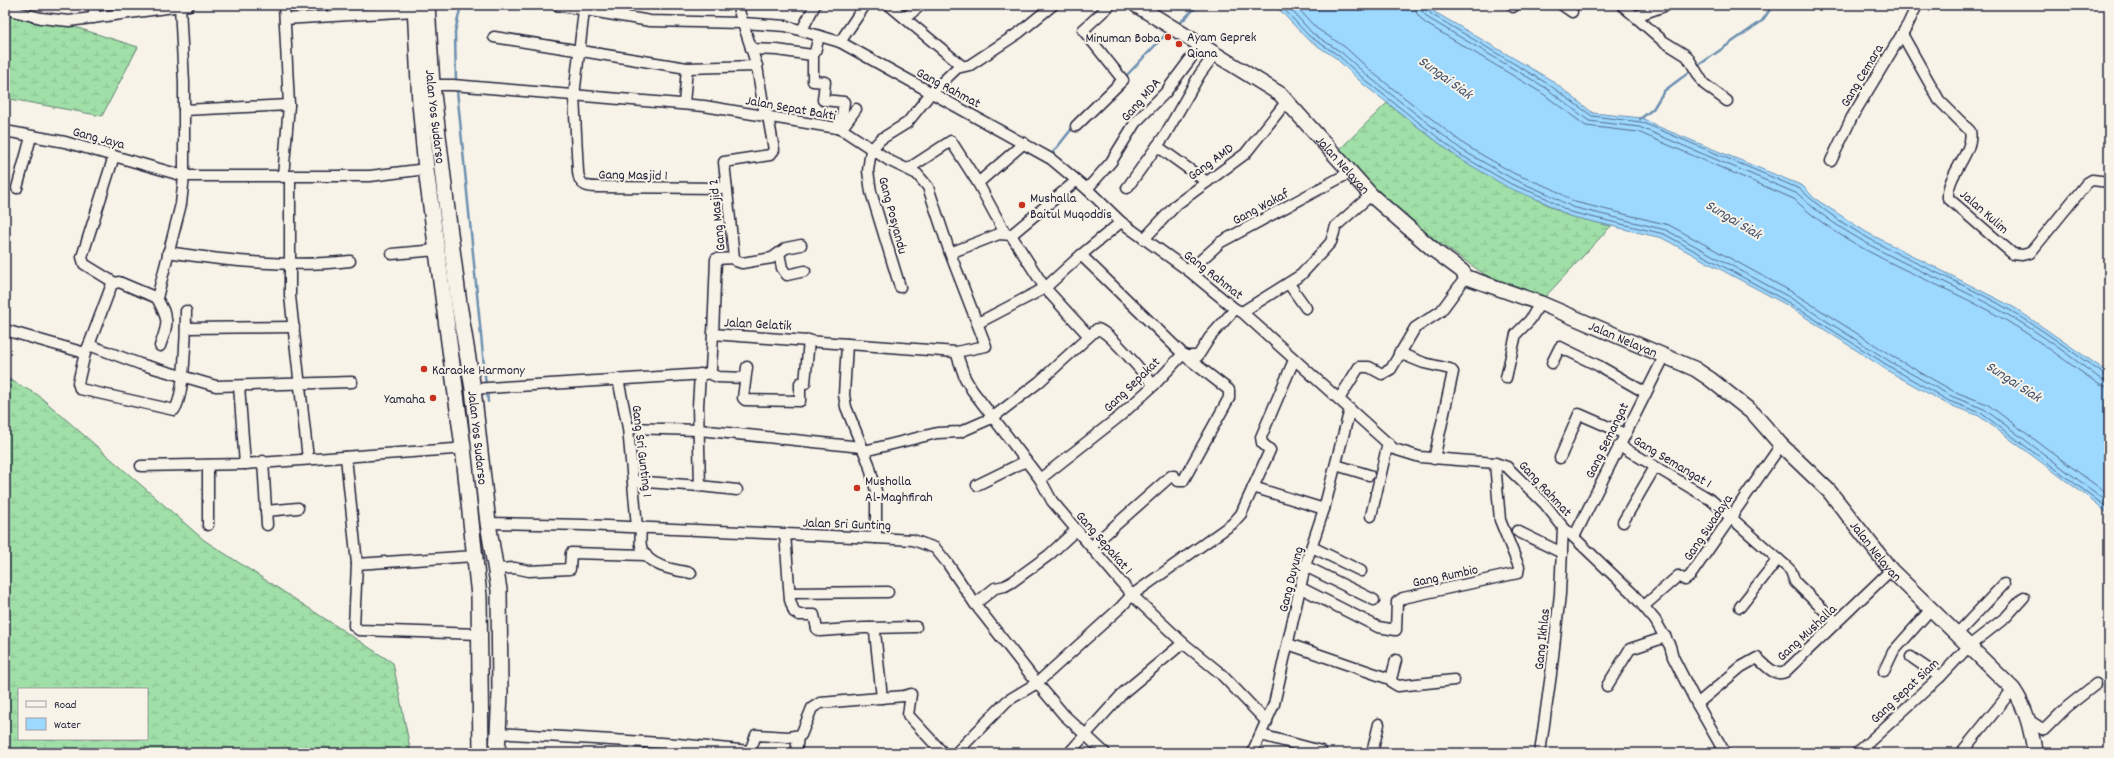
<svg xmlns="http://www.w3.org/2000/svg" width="2114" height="758" font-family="Dekko,sans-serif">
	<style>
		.wetland { fill: url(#wetland-marsh); stroke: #618071; fill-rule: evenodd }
		.water { fill: #9dd8fe; stroke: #6c8fb0 }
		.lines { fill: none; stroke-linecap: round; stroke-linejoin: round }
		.shore { stroke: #536b89; stroke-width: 1 }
		.stream { stroke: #6c8fb0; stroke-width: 2.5 }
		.minor-casing { stroke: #22223b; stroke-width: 13 }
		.secondary-casing { stroke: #22223b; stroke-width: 17 }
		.primary-casing { stroke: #22223b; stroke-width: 18 }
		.minor { stroke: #f7f3e8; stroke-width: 10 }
		.secondary { stroke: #f7f3e8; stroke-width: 14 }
		.primary { stroke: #f7f3e8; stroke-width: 15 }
		.poi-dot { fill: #c8321e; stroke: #f7f3e8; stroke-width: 1.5 }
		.labels { text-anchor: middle; stroke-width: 4; stroke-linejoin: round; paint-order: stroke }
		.poi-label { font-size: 14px; fill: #22223b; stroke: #f7f3e8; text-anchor: start }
		.street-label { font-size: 14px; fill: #22223b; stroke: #f7f3e8 }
		.water-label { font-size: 15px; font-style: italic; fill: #41506c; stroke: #f7f3e8 }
	</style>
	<defs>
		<pattern id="wetland-marsh" width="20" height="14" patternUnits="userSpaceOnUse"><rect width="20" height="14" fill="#a0dfa7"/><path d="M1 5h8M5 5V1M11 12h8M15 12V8" fill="none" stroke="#8abf91"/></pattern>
	</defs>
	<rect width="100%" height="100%" fill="#f7f3e8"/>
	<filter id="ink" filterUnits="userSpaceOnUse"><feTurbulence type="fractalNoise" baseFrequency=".025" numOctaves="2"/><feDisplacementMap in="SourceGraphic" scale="8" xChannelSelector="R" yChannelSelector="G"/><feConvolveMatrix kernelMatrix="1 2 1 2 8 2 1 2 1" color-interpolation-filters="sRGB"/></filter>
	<g filter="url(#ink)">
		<g class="wetland">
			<path d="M 5,5 L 138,47 L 102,116 L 5,98 Z"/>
			<path d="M 1387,103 L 1457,157 L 1569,216 L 1611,226 L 1544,298 L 1487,276 L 1415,226 L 1337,152 Z"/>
			<path d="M 5,377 L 38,395 L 204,540 L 393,663 L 411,753 L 5,753 ZM 19,689 L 147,689 L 147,739 L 19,739 Z"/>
		</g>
		<path class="water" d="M 1275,5 L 1429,5 L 1433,11 L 1551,80 L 1593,113 L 1642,118 L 1659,127 L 1803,186 L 1814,198 L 1866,232 L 2015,308 L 2109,373 L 2109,515 L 2096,503 L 1979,416 L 1947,404 L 1890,372 L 1785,304 L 1662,238 L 1569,216 L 1544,202 L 1509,188 L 1457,157 L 1363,84 L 1336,58 L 1307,39 Z"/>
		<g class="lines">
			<g class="shore">
				<path d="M 1280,5 L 1309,36 L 1338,55 L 1366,81 L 1459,154 L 1511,184 L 1546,198 L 1570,212 L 1664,234 L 1786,301 L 1892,368 L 1949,401 L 1981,413 L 2109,509"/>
				<path d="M 1287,5 L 1312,33 L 1341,52 L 1369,77 L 1462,150 L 1513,179 L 1548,194 L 1572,207 L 1666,230 L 1789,297 L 1894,364 L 1951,396 L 1984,409 L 2109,503"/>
				<path d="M 1295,5 L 1316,28 L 1345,47 L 1373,73 L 1465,145 L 1515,174 L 1551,188 L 1575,202 L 1669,225 L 1792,292 L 1897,359 L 1953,391 L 1987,404 L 2109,495"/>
				<path d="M 1415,5 L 1417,14 L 1425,23 L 1542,93 L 1586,126 L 1638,132 L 1794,199 C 1852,255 1938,280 2007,321 C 2039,340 2069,364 2100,385 L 2109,387"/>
				<path d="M 1421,5 L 1422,11 L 1428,18 L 1546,88 L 1589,121 L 1639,127 L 1798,194 C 1856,250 1941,275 2010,316 C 2042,334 2072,358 2102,380 L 2109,381"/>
				<path d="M 1426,5 L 1431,14 L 1548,84 L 1592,116 L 1641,122 L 1800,189 C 1859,246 1943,270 2013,312 C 2045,331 2075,354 2105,375 L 2109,376"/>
			</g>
			<g class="stream">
				<path d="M 1181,22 L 1198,5"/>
				<path d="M 1696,67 L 1762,21 L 1773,5"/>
				<path d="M 1125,77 L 1168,32"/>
				<path d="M 456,82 L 455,32 L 461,5"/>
				<path d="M 457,90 L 486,386"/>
				<path d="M 1640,119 L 1653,109 L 1664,91 L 1692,70"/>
				<path d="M 1051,155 L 1074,126"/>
				<path d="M 487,391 L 488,402"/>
			</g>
			<defs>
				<g id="minor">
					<path d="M 556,5 L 650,21 L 742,23 L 786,26 L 840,42 L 1051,159 L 1087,189 L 1121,222 L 1189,271 L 1235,309 L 1242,312 L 1394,449 L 1420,457 L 1495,463 L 1507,467 L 1544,503 L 1563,527 L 1632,593 L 1655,620 L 1670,646 L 1673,657 L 1697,704 L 1725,753"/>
					<path d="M 623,5 L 623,16"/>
					<path d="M 889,5 L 962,66"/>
					<path d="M 1562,5 L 1572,12"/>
					<path d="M 1622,5 L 1663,41 L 1687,56 L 1704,84 L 1727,101"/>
					<path d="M 1513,7 L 1515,5"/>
					<path d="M 5,9 L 41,18 L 69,21 L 189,5"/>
					<path d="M 584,10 L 574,96 L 578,172 C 579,184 585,187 596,187 L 726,188"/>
					<path d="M 1636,16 L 1667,5"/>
					<path d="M 94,18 L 94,5"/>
					<path d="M 905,18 L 921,5"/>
					<path d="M 285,19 L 415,11"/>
					<path d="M 802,30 L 815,5"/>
					<path d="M 1902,34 L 1939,100 L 1970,131 C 1975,152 1946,175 1948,198 L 2013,254 L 2022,255 L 2030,253 L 2087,183 L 2092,180 L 2109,182"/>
					<path d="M 494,37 L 687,68 L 757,66"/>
					<path d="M 840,42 L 865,5"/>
					<path d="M 751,49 L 777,50 L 812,55 L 815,52 L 819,36"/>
					<path d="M 813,54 L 813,81 L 825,82 L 823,100 L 844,102 L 842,117 L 837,128"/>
					<path d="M 432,85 L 453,85 L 704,106 L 837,128 L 846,132 L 890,161 L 917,174 L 928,187 L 950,253 L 986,346 L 956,352 L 713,334 L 711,369 L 710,372 L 705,374 L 473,389"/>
					<path d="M 684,104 L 687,68"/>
					<path d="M 184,110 L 289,105"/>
					<path d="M 1076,126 L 1123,80 L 1083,30 L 1110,5"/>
					<path d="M 842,128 L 856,109"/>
					<path d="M 5,131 L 65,142 L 184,176 L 370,176 L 426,169"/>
					<path d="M 1157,146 L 1207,182"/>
					<path d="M 114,156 L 82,257 L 84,264 L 115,283"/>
					<path d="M 1831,161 L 1852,117 L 1908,24 L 1917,5"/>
					<path d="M 908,169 L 951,141 L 978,183"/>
					<path d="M 283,177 L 289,105 L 284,5"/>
					<path d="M 290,177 L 290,296 L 308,459"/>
					<path d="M 17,188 L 31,137"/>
					<path d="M 1127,188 L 1165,135 L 1200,74 L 1214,55"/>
					<path d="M 1087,189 L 1111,162 L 1135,123 L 1165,93 L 1200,46"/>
					<path d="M 1005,233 L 978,183 L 1024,143"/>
					<path d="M 1011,235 L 1045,288 L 1089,336"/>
					<path d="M 1144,239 L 1177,204 L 1245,154 L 1287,101"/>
					<path d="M 168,252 C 228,261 289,268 350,261"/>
					<path d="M 779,253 L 782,268 L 787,275 L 805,271"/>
					<path d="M 950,253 L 999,234 L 1011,235 L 1076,181"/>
					<path d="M 392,254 L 436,250"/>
					<path d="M 1081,255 L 1185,356 L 1198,356 L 1210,337 L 1235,309"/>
					<path d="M 734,258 L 736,261 L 742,263 L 772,258 L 786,248 L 801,245"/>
					<path d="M 1189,271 L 1221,242 L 1349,173"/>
					<path d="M 1289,284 L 1306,308"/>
					<path d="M 900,287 L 871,192 L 868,171 L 871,150 L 881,139 L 907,123 L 931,93 L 957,68 L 970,65 L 1020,32 L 1053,5"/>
					<path d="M 157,298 L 181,204 L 184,176 L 184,83 L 180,6"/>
					<path d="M 1242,312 L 1301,275 L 1331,242 L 1336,226 L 1371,195"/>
					<path d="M 978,323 L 1045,288 L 1081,255 L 1121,222"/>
					<path d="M 186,328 L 294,327"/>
					<path d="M 5,330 L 85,353 L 89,345 L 140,364 L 216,386 L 352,382"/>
					<path d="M 713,334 L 716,259 L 734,258 L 724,162 L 770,155 L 774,150 L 768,116 L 764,110 L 757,66 L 737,5"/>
					<path d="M 847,344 L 844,395 L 846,407 L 869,464 L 876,491 L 876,538"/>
					<path d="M 89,345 L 112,284 L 119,282 L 157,298 C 169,321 169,321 160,346"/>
					<path d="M 956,352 L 965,378 L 972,390 L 1040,479 L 1052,501 L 1132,595 L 1183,643 L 1220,673 L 1267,722"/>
					<path d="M 85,353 L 78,383 L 80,389 L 174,410 C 185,398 186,328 186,311"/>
					<path d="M 1399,353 L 1424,363 L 1450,369 L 1453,372 L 1434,459"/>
					<path d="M 1552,363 L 1560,347 L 1599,366 L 1646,393"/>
					<path d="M 747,367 L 743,398 L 745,400 L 800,401 L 800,383 L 805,383 L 809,340"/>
					<path d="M 708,373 L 718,377 L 745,378"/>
					<path d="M 1506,378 L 1516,334 L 1530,320 L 1540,303"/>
					<path d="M 618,379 L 628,428 L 637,527"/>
					<path d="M 239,386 L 245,464"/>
					<path d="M 1339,399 L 1359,367 L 1369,367 L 1382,374 L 1391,369 L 1415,328 L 1441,311 L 1466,277"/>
					<path d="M 628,428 L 699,430 L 861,447"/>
					<path d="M 1619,445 L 1711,500 L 1786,566 L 1791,571 L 1795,582 L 1836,622"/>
					<path d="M 864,451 L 937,433 L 960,432 L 992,418 L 1039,382 L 1097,329 C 1110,331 1143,374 1154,385"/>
					<path d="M 346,457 L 357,564 L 354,626 L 359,630 L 479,634"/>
					<path d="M 1560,458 L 1579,414 L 1625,434"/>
					<path d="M 263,461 L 267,525"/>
					<path d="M 208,465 L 208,525"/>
					<path d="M 1336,465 L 1369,475"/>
					<path d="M 141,466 L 245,464 L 454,449 L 463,447"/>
					<path d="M 1040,479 L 1120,416 L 1154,385 L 1182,355"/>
					<path d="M 633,481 L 700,486 L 698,406 L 700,374"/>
					<path d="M 977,485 L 1026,461"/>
					<path d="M 700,486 L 737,490"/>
					<path d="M 1253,487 L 1324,509"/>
					<path d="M 266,511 L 298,508"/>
					<path d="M 1371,516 L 1388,443"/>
					<path d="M 1623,522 L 1655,467"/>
					<path d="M 488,523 L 584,525 L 876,538 L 913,540 L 935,548 L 948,564 L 975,604 L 1037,683 L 1064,715 L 1105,753"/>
					<path d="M 641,527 C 641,534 639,543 642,549 C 649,567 675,570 691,573"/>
					<path d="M 1517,531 L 1562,553"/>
					<path d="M 785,534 L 790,600 L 794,612 L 799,615 L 814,615 L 817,629 L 820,631 L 864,628 L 870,628 L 875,632 L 882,698"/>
					<path d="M 1574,537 L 1664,357"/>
					<path d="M 1092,546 L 1171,476 L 1174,476 L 1178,481 L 1183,481 L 1229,398 L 1229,390 L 1185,356"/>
					<path d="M 1312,547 L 1361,571"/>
					<path d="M 357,564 L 474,556"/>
					<path d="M 1305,566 L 1374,600"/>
					<path d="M 496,569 L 515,568 L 529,571 L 570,569 L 571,553 L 646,555"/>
					<path d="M 1301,588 L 1378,627 L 1396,630 L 1397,602 L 1403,598 L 1518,573 L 1519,567 L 1500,520 L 1495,463"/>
					<path d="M 790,593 L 888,592"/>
					<path d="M 975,604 L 995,588 L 1005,586 L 1012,582 L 1049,555 L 1076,530"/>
					<path d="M 1644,606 L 1678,576 L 1685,580 L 1690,576 L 1781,445"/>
					<path d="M 1740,607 L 1778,559"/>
					<path d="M 870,628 L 916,627"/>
					<path d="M 1957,634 L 2004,584"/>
					<path d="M 1288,644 L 1390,679 L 1393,683 L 1398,686 L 1454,680"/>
					<path d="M 1911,657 L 1940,677"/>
					<path d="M 1884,671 L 1893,652 L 1931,609"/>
					<path d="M 1391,679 L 1396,660"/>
					<path d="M 1607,686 L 1630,649 L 1666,637"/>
					<path d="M 1697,704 L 1741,667 L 1757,658 C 1766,665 1774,677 1785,672 L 1891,570"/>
					<path d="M 2030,721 L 2044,730 L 2067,707 L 2096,684"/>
					<path d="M 497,733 L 677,744 L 750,751 L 756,735 L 788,737 L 801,735 L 812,708 L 820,703 L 904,696 L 911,694 L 908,715 L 943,753"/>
					<path d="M 1261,735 L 1321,751"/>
					<path d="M 796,753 L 798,736"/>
					<path d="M 956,753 L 1007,701 L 1037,683 L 1121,607 L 1132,595 L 1232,524 L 1241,514 L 1270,450 L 1262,443 L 1261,437 L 1294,360"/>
					<path d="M 1069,753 L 1124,692 L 1183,643"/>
					<path d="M 1252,753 L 1274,704 L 1305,566 L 1324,509 L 1350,409"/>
					<path d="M 1372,753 L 1379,724"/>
					<path d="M 1540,753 L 1551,674 L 1560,594 L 1563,527"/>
					<path d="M 1857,753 L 1940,677 L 1969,646 L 2006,617 L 2024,597"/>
					<path d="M 1961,753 L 2013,689"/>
				</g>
				<g id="secondary">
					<path id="s1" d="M 1136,5 L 1280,94 L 1371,195 L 1435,251 L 1462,271 L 1466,277 L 1540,303 L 1695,369 L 1710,379 L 1754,414 L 1781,445 L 1829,491 L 1891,570 L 2013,689 C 2027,709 2031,730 2035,753"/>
				</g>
				<g id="primary">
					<path d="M 415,5 L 420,103 L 426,169 L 463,447 L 479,596 L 481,753"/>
					<path id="s2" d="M 427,5 L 432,85 L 446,202 L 459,304 L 473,389 L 488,523 L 499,590 L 500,693 L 497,753"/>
				</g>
			</defs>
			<use href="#minor" class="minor-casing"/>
			<use href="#secondary" class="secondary-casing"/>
			<use href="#primary" class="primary-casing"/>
			<use href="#minor" class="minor"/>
			<use href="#secondary" class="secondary"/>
			<use href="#primary" class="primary"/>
		</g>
	</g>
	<g class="poi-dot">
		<circle cx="1168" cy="37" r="4"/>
		<circle cx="1179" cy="44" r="4"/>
		<circle cx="1022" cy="205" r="4"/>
		<circle cx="424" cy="369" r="4"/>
		<circle cx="433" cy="398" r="4"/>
		<circle cx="857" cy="488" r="4"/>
	</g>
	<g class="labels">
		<g class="poi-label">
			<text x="1187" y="41">Ayam Geprek<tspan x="1187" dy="16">Qiana</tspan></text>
			<text x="1160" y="42" text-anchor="end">Minuman Boba</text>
			<text x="1030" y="202">Mushalla<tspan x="1030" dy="16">Baitul Muqoddis</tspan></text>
			<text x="432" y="374">Karaoke Harmony</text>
			<text x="425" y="403" text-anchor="end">Yamaha</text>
			<text x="865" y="485">Musholla<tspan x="865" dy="16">Al-Maghfirah</tspan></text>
		</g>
		<g class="street-label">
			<text transform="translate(1861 75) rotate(-59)" y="5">Gang Cemara</text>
			<text transform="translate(949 87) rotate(28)" y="5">Gang Rahmat</text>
			<text transform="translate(1140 99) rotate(-49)" y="5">Gang MDA</text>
			<text transform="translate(791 107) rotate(10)" y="5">Jalan Sepat Bakti</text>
			<text dy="5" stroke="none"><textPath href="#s2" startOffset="112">Jalan Yos Sudarso</textPath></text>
			<text transform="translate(99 137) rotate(15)" y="5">Gang Jaya</text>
			<text transform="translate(1210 161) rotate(-36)" y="5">Gang AMD</text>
			<text dy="5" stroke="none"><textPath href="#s1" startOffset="264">Jalan Nelayan</textPath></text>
			<text transform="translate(633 174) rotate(1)" y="5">Gang Masjid 1</text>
			<text transform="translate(1260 206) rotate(-28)" y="5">Gang Wakaf</text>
			<text transform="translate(1985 211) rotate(41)" y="5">Jalan Kulim</text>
			<text transform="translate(716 215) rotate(-96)" y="5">Gang Masjid 2</text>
			<text transform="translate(894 215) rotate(75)" y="5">Gang Posyandu</text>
			<text transform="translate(1214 274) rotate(38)" y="5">Gang Rahmat</text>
			<text transform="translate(758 323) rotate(3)" y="5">Jalan Gelatik</text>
			<text dy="5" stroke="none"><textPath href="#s1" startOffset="600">Jalan Nelayan</textPath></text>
			<text transform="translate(1131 384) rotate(-44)" y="5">Gang Sepakat</text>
			<text dy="5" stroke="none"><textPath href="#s2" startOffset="436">Jalan Yos Sudarso</textPath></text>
			<text transform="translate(1606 440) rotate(-64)" y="5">Gang Semangat</text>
			<text transform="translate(643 451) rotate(83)" y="5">Gang Sri Gunting 1</text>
			<text transform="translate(1673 461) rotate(31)" y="5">Gang Semangat 1</text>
			<text transform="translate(1546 488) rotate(47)" y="5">Gang Rahmat</text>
			<text transform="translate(847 523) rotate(2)" y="5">Jalan Sri Gunting</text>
			<text transform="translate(1707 527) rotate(-56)" y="5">Gang Swadaya</text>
			<text transform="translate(1105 542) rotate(49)" y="5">Gang Sepakat 1</text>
			<text dy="5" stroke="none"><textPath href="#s1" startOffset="936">Jalan Nelayan</textPath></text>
			<text transform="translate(1445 575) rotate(-12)" y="5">Gang Rumbio</text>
			<text transform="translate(1290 579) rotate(-76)" y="5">Gang Duyung</text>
			<text transform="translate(1806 632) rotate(-43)" y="5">Gang Mushalla</text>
			<text transform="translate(1541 639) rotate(-84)" y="5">Gang Ikhlas</text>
			<text transform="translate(1904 690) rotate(-43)" y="5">Gang Sepat Siam</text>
		</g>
		<g class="water-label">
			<text transform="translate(1446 77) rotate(36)" y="5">Sungai Siak</text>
			<text transform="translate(1734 219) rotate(31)" y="5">Sungai Siak</text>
			<text transform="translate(2014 381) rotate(33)" y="5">Sungai Siak</text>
		</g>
	</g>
	<rect width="2114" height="758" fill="none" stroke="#f7f3e8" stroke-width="20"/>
	<rect x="10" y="10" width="2094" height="738" fill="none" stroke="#22223b" stroke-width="1.5" filter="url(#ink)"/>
	<rect x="18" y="688" width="130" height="52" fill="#f7f3e8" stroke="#a29fa3"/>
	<rect x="26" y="701" width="20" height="6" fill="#f7f3e8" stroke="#a29fa3"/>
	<text x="54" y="708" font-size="12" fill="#22223b">Road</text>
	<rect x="26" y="718" width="20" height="12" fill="#9dd8fe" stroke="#a29fa3"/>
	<text x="54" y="728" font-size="12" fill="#22223b">Water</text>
</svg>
